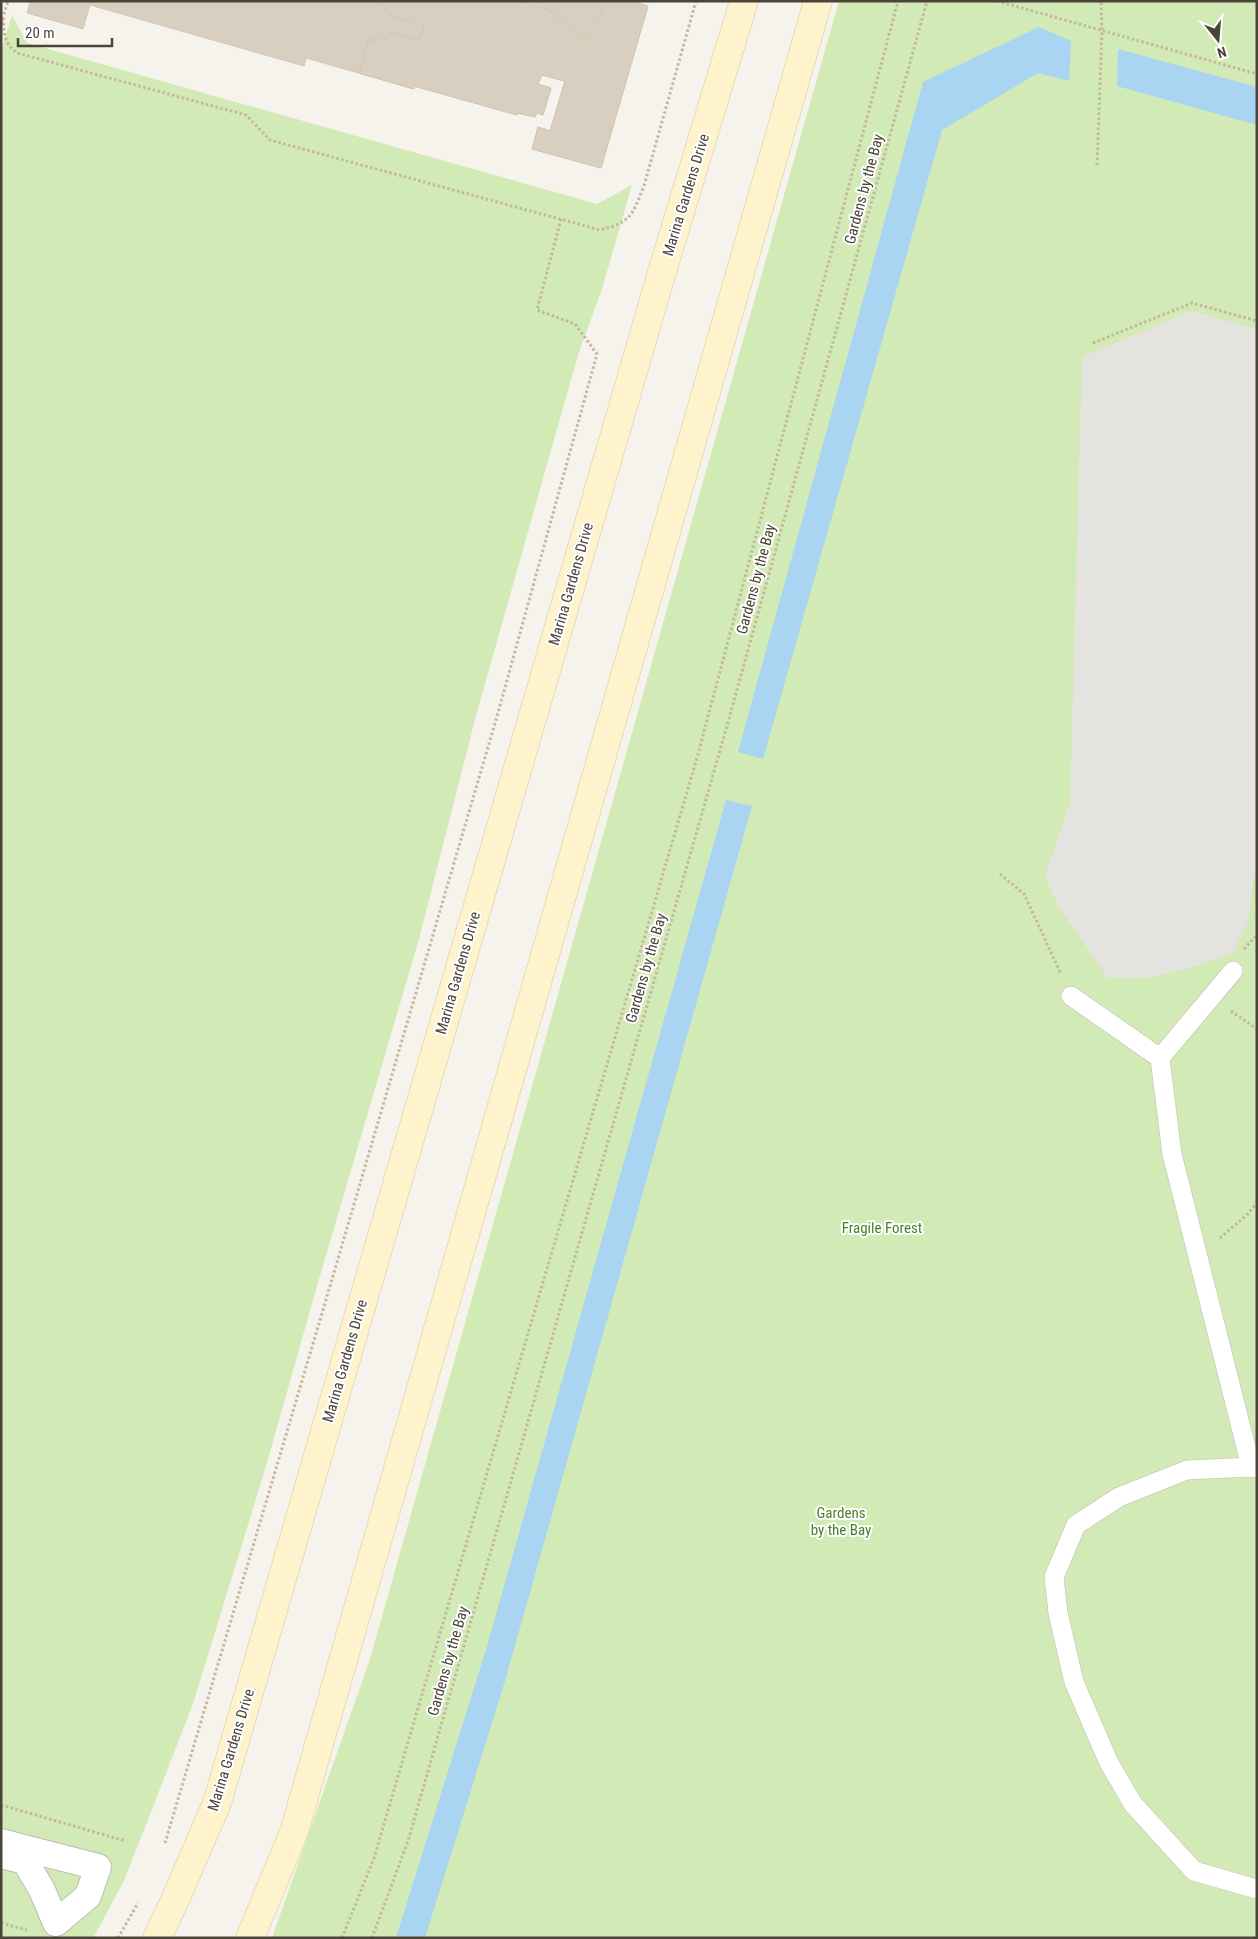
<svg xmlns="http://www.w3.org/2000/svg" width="1258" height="1939" font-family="'Roboto Condensed',sans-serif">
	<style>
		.green { fill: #d2eab5 }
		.parking { fill: #e5e3e0 }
		.water { fill: #a9d4f2 }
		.building { fill: #d8cfc1; stroke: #d3c7b4 }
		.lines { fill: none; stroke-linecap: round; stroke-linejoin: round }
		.pedestrian-casing { stroke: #c2bbae; stroke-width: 20 }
		.minor-casing { stroke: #c2bbae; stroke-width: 28 }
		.secondary-casing { stroke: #d6c79b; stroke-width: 29 }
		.path { stroke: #c4b79f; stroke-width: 3; stroke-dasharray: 2.5 2.5; stroke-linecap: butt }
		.pedestrian { stroke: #fff; stroke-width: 19 }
		.minor { stroke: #fff; stroke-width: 26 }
		.secondary { stroke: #fff3cd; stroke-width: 28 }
		.labels { text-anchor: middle; stroke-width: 4; stroke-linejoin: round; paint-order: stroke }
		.street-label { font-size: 15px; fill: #4b4439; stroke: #fff }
		.park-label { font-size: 15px; fill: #4a7f2a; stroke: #fff }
	</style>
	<rect width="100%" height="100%" fill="#f6f3ec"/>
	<g class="green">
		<path d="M 839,1 L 1257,1 L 1257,1938 L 272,1938 L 370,1659 Z"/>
		<path d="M 12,15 L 27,43 L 597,204 L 632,185 L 602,289 L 578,355 L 477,712 L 419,939 L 317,1286 L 266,1466 L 193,1704 L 124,1881 L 93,1938 L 1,1938 L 1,51 Z"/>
	</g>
	<path class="parking" d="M 1191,311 L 1257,329 L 1257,869 L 1254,873 L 1248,922 L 1233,953 L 1190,968 L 1147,978 L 1108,978 L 1058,906 L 1045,876 L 1070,803 L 1082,357 Z"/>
	<g class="water">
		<path d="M 1039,27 L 1071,41 L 1069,81 L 1038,73 L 942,130 L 763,759 L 738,752 L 923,82 Z"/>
		<path d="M 1118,49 L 1257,87 L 1257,125 L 1117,86 Z"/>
		<path d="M 726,800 L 752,806 L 505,1681 L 425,1938 L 396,1938 L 488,1643 Z"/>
	</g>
	<g class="building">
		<path d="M 30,1 L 632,1 L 648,6 L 601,168 L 532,149 L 538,127 L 550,131 L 565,81 L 542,75 L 538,84 L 551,88 L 543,115 L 537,113 L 535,117 L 517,113 L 517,115 L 414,86 L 414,89 L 306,58 L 304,66 L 90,5 L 83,29 L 27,13 Z"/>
		<path d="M 377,1 L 518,1 L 552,11 L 551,13 L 557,15 L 556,19 L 568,22 L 567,24 L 575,26 L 574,30 L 579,31 L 577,38 L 588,41 L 595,18 L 597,19 L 599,15 L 602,15 L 605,4 L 607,5 L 608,1 L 632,1 L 648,6 L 601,168 L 532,149 L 538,127 L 550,131 L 565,81 L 542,75 L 538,84 L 551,88 L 543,115 L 537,113 L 535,117 L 517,113 L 517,115 L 414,86 L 414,89 L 359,73 L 369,39 L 375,41 L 376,36 L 389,39 L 391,32 L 420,40 L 424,25 L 391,16 L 392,13 L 383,10 L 385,5 L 377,3 Z"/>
	</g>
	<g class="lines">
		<defs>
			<g id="pedestrian">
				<path d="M 1071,996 L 1160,1058 L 1233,971"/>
				<path d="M 1160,1058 L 1172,1154 L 1251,1467"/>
				<path d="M 1257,1468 L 1251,1467 L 1187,1470 L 1119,1497 L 1076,1525 L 1054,1577 L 1058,1613 L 1074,1682 L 1109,1763 L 1133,1804 L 1194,1871 L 1257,1889"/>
			</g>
			<path id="minor" d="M 1,1842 L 98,1867 L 88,1896 L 56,1923 L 42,1890 L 25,1861 L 1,1855"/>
			<g id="secondary">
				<path d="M 157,1938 L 176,1898 L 217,1803 L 662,272 L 744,1"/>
				<path d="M 250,1938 L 294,1832 L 818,1"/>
			</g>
		</defs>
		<use href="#pedestrian" class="pedestrian-casing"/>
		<use href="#minor" class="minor-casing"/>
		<use href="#secondary" class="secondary-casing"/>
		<g class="path">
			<path d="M 997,1 L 1257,74"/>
			<path d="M 3,18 C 4,33 4,44 17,53 L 246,115 L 270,140 L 600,230 C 632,222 632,215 644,186 L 696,1"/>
			<path d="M 1,24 L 8,1"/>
			<path d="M 1097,165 L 1102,31 L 1101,1"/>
			<path d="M 1093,343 L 1192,303 L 1257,321"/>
			<path d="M 1000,874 L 1024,894 L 1061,974"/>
			<path d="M 1244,949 L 1257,935"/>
			<path d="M 1231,1011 L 1257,1029"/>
			<path d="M 1220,1238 L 1248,1214 L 1257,1202"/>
			<path d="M 1,1805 L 126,1841"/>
			<path d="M 165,1843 L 323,1310 L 498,713 L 597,354 L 575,324 L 537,310 L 561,219"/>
			<path d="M 1,1923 L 27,1930"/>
			<path d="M 118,1938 L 138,1903"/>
			<path d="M 342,1938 L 374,1858 L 697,758 L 898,1"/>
			<path d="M 372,1938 L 408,1841 L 727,726 L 927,1"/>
		</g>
		<use href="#pedestrian" class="pedestrian"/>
		<use href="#minor" class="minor"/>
		<use href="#secondary" class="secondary"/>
	</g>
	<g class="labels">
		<g class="street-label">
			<text transform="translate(864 189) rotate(-75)" y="5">Gardens by the Bay</text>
			<text transform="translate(686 195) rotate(-73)" y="5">Marina Gardens Drive</text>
			<text transform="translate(756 579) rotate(-75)" y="5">Gardens by the Bay</text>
			<text transform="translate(571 584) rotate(-74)" y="5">Marina Gardens Drive</text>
			<text transform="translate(646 968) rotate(-74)" y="5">Gardens by the Bay</text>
			<text transform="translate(458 973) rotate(-74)" y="5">Marina Gardens Drive</text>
			<text transform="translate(345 1361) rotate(-74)" y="5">Marina Gardens Drive</text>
			<text transform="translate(448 1661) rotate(-74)" y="5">Gardens by the Bay</text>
			<text transform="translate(231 1750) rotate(-73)" y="5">Marina Gardens Drive</text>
		</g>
		<g class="park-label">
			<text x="882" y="1233">Fragile Forest</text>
			<text x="841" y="1518">Gardens<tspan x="841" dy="17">by the Bay</tspan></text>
		</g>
	</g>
	<rect width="1258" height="1939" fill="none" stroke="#4b4439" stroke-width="5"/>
	<g transform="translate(1218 40) rotate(163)" stroke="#ffffff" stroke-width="4" paint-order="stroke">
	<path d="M0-4L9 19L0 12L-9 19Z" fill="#4b4439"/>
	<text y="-8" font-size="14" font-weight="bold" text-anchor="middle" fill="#4b4439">N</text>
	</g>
	<path d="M18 38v8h94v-8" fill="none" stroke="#4b4439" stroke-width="2.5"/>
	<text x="25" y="38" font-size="15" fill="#4b4439" stroke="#ffffff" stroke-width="4" paint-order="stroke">20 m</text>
</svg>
